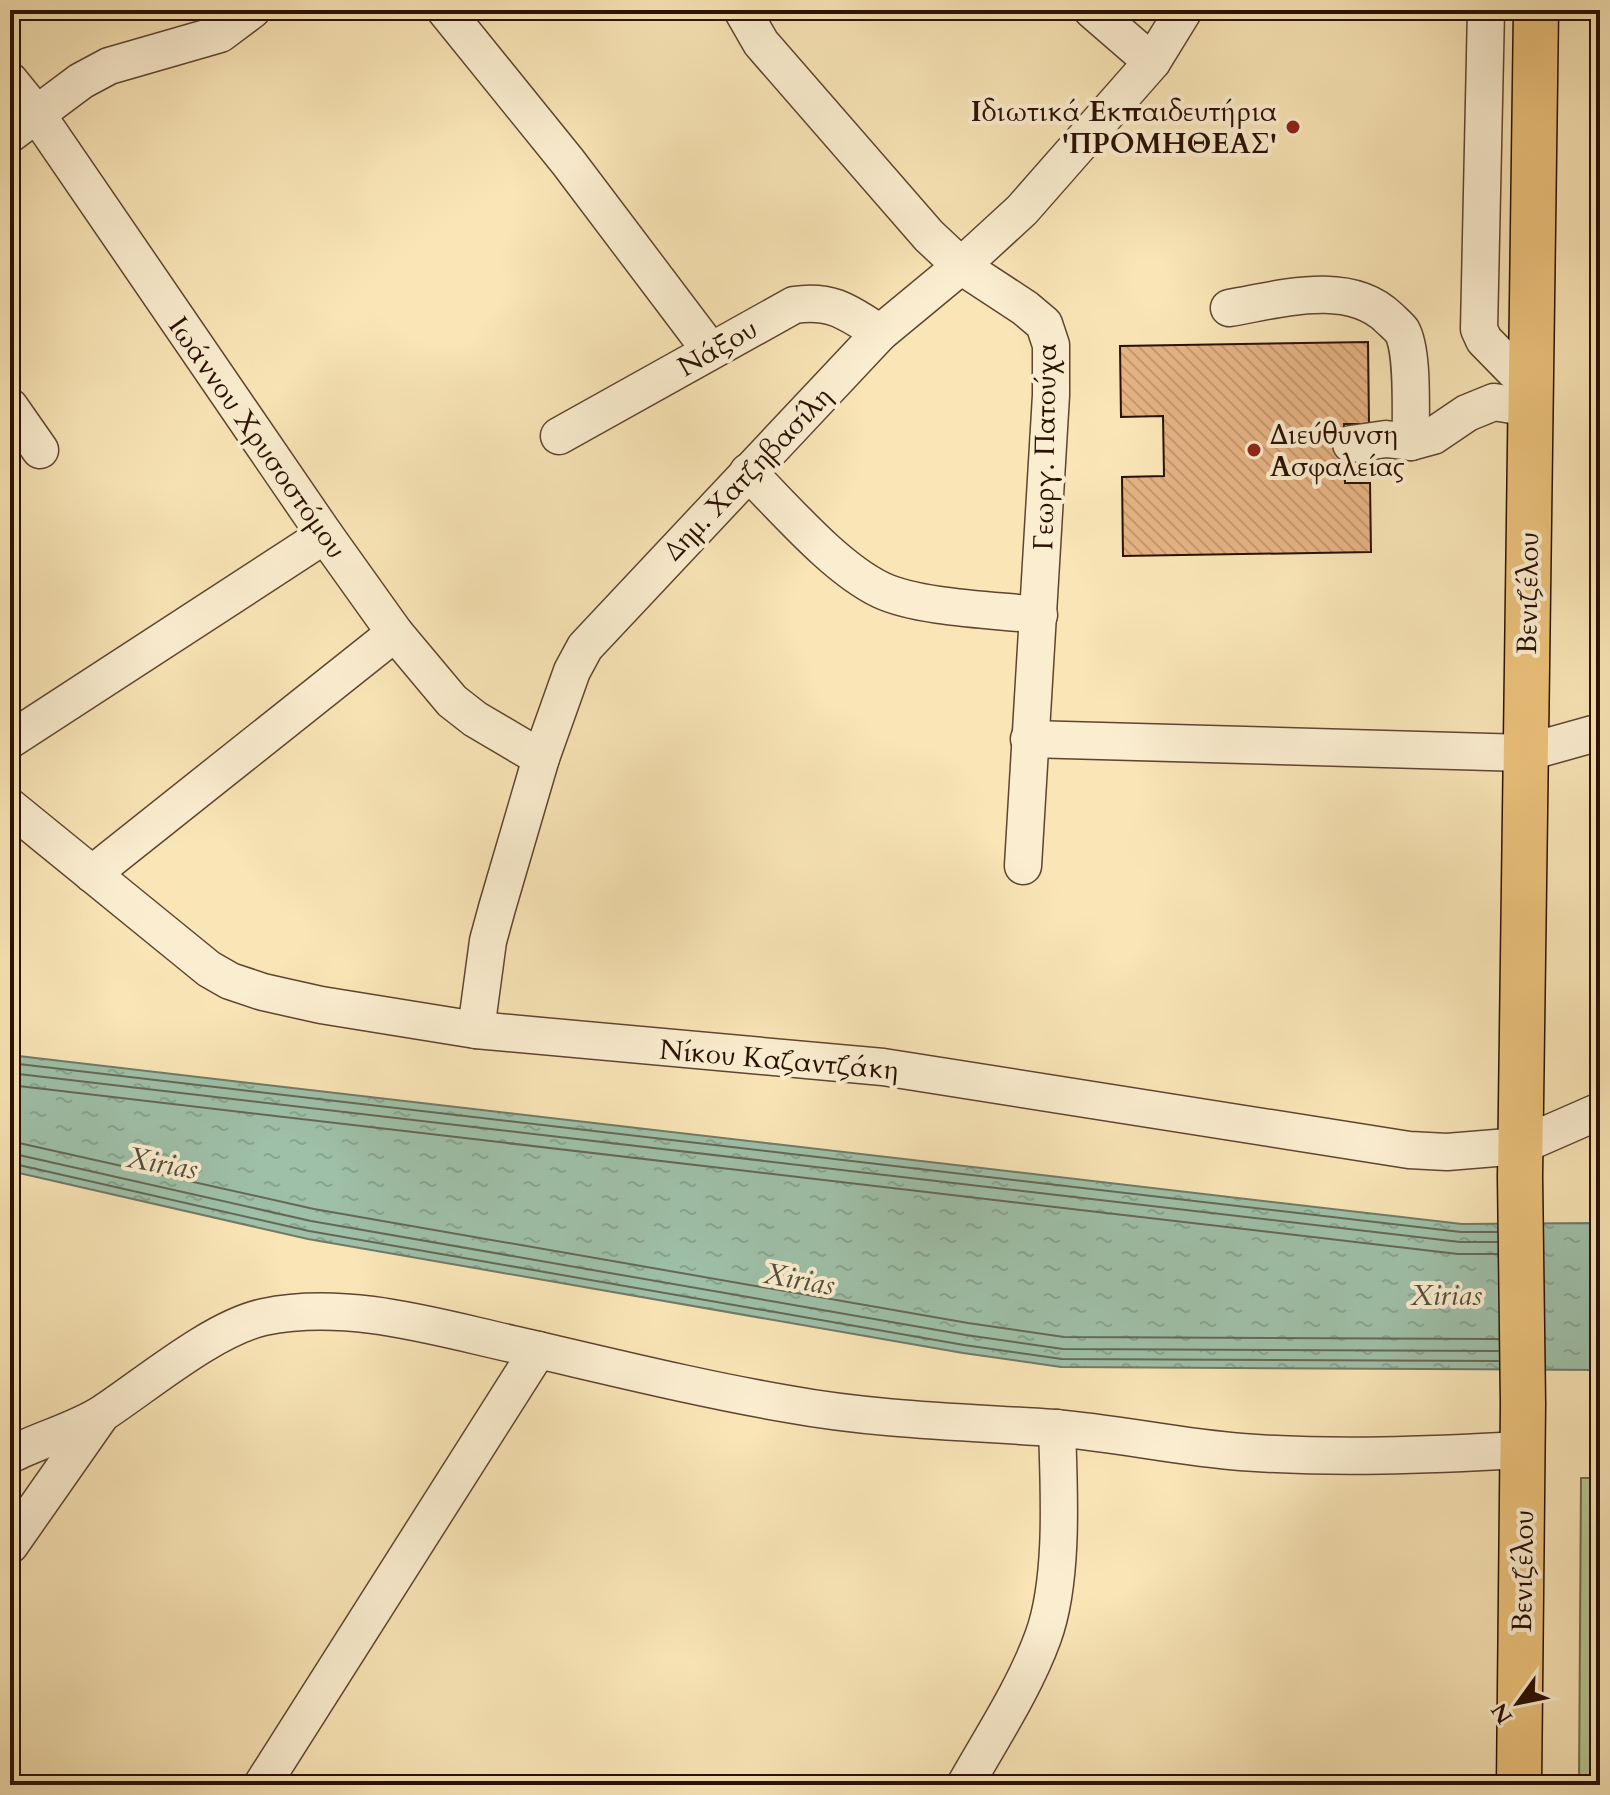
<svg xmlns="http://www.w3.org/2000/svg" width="1610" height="1795" font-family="Cardo,serif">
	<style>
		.garden { fill: #b8c692; stroke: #726b4a; stroke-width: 2 }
		.water { fill: url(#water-ripples); stroke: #707a67; stroke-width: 2 }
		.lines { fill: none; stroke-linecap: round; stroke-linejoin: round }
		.shore { stroke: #646856; stroke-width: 2 }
		.building { fill: url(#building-back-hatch); stroke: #2b1003; stroke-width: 2 }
		.minor-casing { stroke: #5e4530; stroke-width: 39 }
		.major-casing { stroke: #2b1003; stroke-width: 47 }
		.minor { stroke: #fbeed0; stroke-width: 36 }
		.major { stroke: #ecc27b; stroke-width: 44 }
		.poi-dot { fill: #8f2418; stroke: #fbeed0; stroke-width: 3 }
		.labels { text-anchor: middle; stroke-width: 8; stroke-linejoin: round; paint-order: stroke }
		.poi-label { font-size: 28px; font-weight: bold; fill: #2b1003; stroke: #fbeed0; text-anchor: end }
		.street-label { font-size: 28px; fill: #2b1003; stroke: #fbeed0 }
		.water-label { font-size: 30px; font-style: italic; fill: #534e3d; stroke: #fbeed0 }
	</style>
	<defs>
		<pattern id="water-ripples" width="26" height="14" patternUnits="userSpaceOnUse" patternTransform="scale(2)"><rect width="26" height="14" fill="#9ec0a9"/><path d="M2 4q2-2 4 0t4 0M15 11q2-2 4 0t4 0" fill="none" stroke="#88a490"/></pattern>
		<pattern id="building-back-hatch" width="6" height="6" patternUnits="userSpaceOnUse" patternTransform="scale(2)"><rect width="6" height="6" fill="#e6b383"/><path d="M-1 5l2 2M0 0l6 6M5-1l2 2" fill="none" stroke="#c59970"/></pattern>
	</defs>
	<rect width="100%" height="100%" fill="#f9e5b6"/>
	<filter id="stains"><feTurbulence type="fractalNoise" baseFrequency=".0025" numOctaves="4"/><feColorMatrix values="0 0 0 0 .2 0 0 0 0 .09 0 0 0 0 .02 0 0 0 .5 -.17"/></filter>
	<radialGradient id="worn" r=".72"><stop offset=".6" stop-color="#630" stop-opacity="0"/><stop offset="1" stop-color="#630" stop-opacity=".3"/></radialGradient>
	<path class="garden" d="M 1581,1478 L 1600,1478 L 1600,1785 L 1579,1785 Z"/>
	<path class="water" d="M 10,1055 L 1462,1224 L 1600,1223 L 1600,1370 L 1061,1367 L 963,1353 L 308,1239 L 10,1171 Z"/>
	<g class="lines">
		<g class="shore">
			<path d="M 10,1063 L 1461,1232 L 1497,1232"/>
			<path d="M 10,1073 L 1460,1242 L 1497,1242"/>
			<path d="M 10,1085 L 1458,1254 L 1497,1254"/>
			<path d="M 10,1141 L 314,1209 L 968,1323 L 1064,1337 L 1498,1339"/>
			<path d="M 10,1153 L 311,1221 L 966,1335 L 1063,1349 L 1498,1351"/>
			<path d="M 10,1163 L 309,1231 L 964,1345 L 1062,1359 L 1498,1361"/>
		</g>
	</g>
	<path class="building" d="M 1368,342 L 1369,424 L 1344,424 L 1345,483 L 1370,483 L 1371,552 L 1123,556 L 1122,477 L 1164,476 L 1163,416 L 1121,417 L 1120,346 Z"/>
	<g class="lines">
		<defs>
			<g id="minor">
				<path d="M 445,10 L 568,162 L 710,350"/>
				<path d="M 742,10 L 761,43 L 929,236 L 961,266 L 1025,308 L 1044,324 L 1051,345 L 1051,395 L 1023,866"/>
				<path d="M 1092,10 L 1152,62"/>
				<path d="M 1486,10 L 1479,329 L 1484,340 L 1530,387"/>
				<path d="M 10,81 L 36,113 L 325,535 L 395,633 L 452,701 L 475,719 L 541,758"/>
				<path d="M 10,134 L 81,81 L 109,66 L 220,34 L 252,10"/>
				<path d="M 1229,308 C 1278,300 1348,278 1389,318 C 1393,322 1399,327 1402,331 C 1414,353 1410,415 1411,442"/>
				<path d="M 10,407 L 40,450"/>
				<path d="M 559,436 L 794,305 C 832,299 849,313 880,333"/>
				<path d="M 1351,444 L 1386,439 L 1411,442 L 1433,436 L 1467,413 L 1494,402 L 1530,408"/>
				<path d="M 748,472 C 785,509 835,568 881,590 C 919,608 996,610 1039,615"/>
				<path d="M 1029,739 L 1525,753 L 1600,732"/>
				<path d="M 10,740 L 325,535"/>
				<path d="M 10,807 L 209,969 L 230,981 L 263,992 L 321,1005 L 476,1030 L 883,1067 L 1409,1150 L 1447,1152 L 1520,1146 L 1600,1111"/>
				<path d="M 92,874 L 395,633"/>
				<path d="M 476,1030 L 488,941 L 497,908 L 541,758 L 572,671 L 585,647 L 880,333 L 961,266 L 1022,210 L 1152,62 L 1184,10"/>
				<path d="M 10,1455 C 39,1440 77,1430 103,1413 C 147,1384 213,1328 264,1317 C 346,1300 432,1326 512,1344 C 604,1365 695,1388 788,1404 C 875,1420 965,1422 1054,1428 C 1116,1433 1178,1447 1241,1452 C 1335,1459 1429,1455 1523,1450"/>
				<path d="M 10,1545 L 101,1415"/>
				<path d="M 262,1785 L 538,1350"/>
				<path d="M 965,1785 C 992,1737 1024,1689 1043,1637 C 1064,1580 1059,1490 1057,1428"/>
			</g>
			<path id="major" d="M 1519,1785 L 1523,1404 L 1520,1177 L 1536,10"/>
		</defs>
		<use href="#minor" class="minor-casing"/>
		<use href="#major" class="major-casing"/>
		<use href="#minor" class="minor"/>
		<use href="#major" class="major"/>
	</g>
	<g class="poi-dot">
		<circle cx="1293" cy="127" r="8"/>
		<circle cx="1254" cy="450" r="8"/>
	</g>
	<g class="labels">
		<g class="poi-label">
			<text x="1277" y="121">Ιδιωτικά Εκπαιδευτήρια<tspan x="1277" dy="32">'ΠΡΟΜΗΘΕΑΣ'</tspan></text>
			<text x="1270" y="444" text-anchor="start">Διεύθυνση<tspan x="1270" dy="32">Ασφαλείας</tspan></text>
		</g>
		<g class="street-label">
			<text transform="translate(717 347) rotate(-30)" y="10">Νάξου</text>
			<text transform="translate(258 437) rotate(55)" y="10">Ιωάννου Χρυσοστόμου</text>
			<text transform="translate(1044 447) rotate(-89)" y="10">Γεωργ. Πατούχα</text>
			<text transform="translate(747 473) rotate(-46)" y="10">Δημ. Χατζηβασίλη</text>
			<text transform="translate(1527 593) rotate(-89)" y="10">Βενιζέλου</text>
			<text transform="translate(779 1059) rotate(5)" y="10">Νίκου Καζαντζάκη</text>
			<text transform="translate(1522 1571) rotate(-89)" y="10">Βενιζέλου</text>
		</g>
		<g class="water-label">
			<text transform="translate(162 1163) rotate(10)" y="10">Xirias</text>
			<text transform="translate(799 1279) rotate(10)" y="10">Xirias</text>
			<text x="1446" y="1305">Xirias</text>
		</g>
	</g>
	<rect width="1610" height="1795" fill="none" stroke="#f9e5b6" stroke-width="40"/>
	<rect x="12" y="12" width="1586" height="1771" fill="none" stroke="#2b1003" stroke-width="4"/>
	<rect x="20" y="20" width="1570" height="1755" fill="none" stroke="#2b1003" stroke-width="2"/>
	<g transform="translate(1518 1703) rotate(237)" stroke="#fbeed0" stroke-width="6" paint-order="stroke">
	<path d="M0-6L14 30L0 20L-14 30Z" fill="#2b1003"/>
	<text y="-12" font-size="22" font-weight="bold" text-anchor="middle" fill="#2b1003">N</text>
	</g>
	<rect width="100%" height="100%" filter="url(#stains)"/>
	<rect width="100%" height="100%" fill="url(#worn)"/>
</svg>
